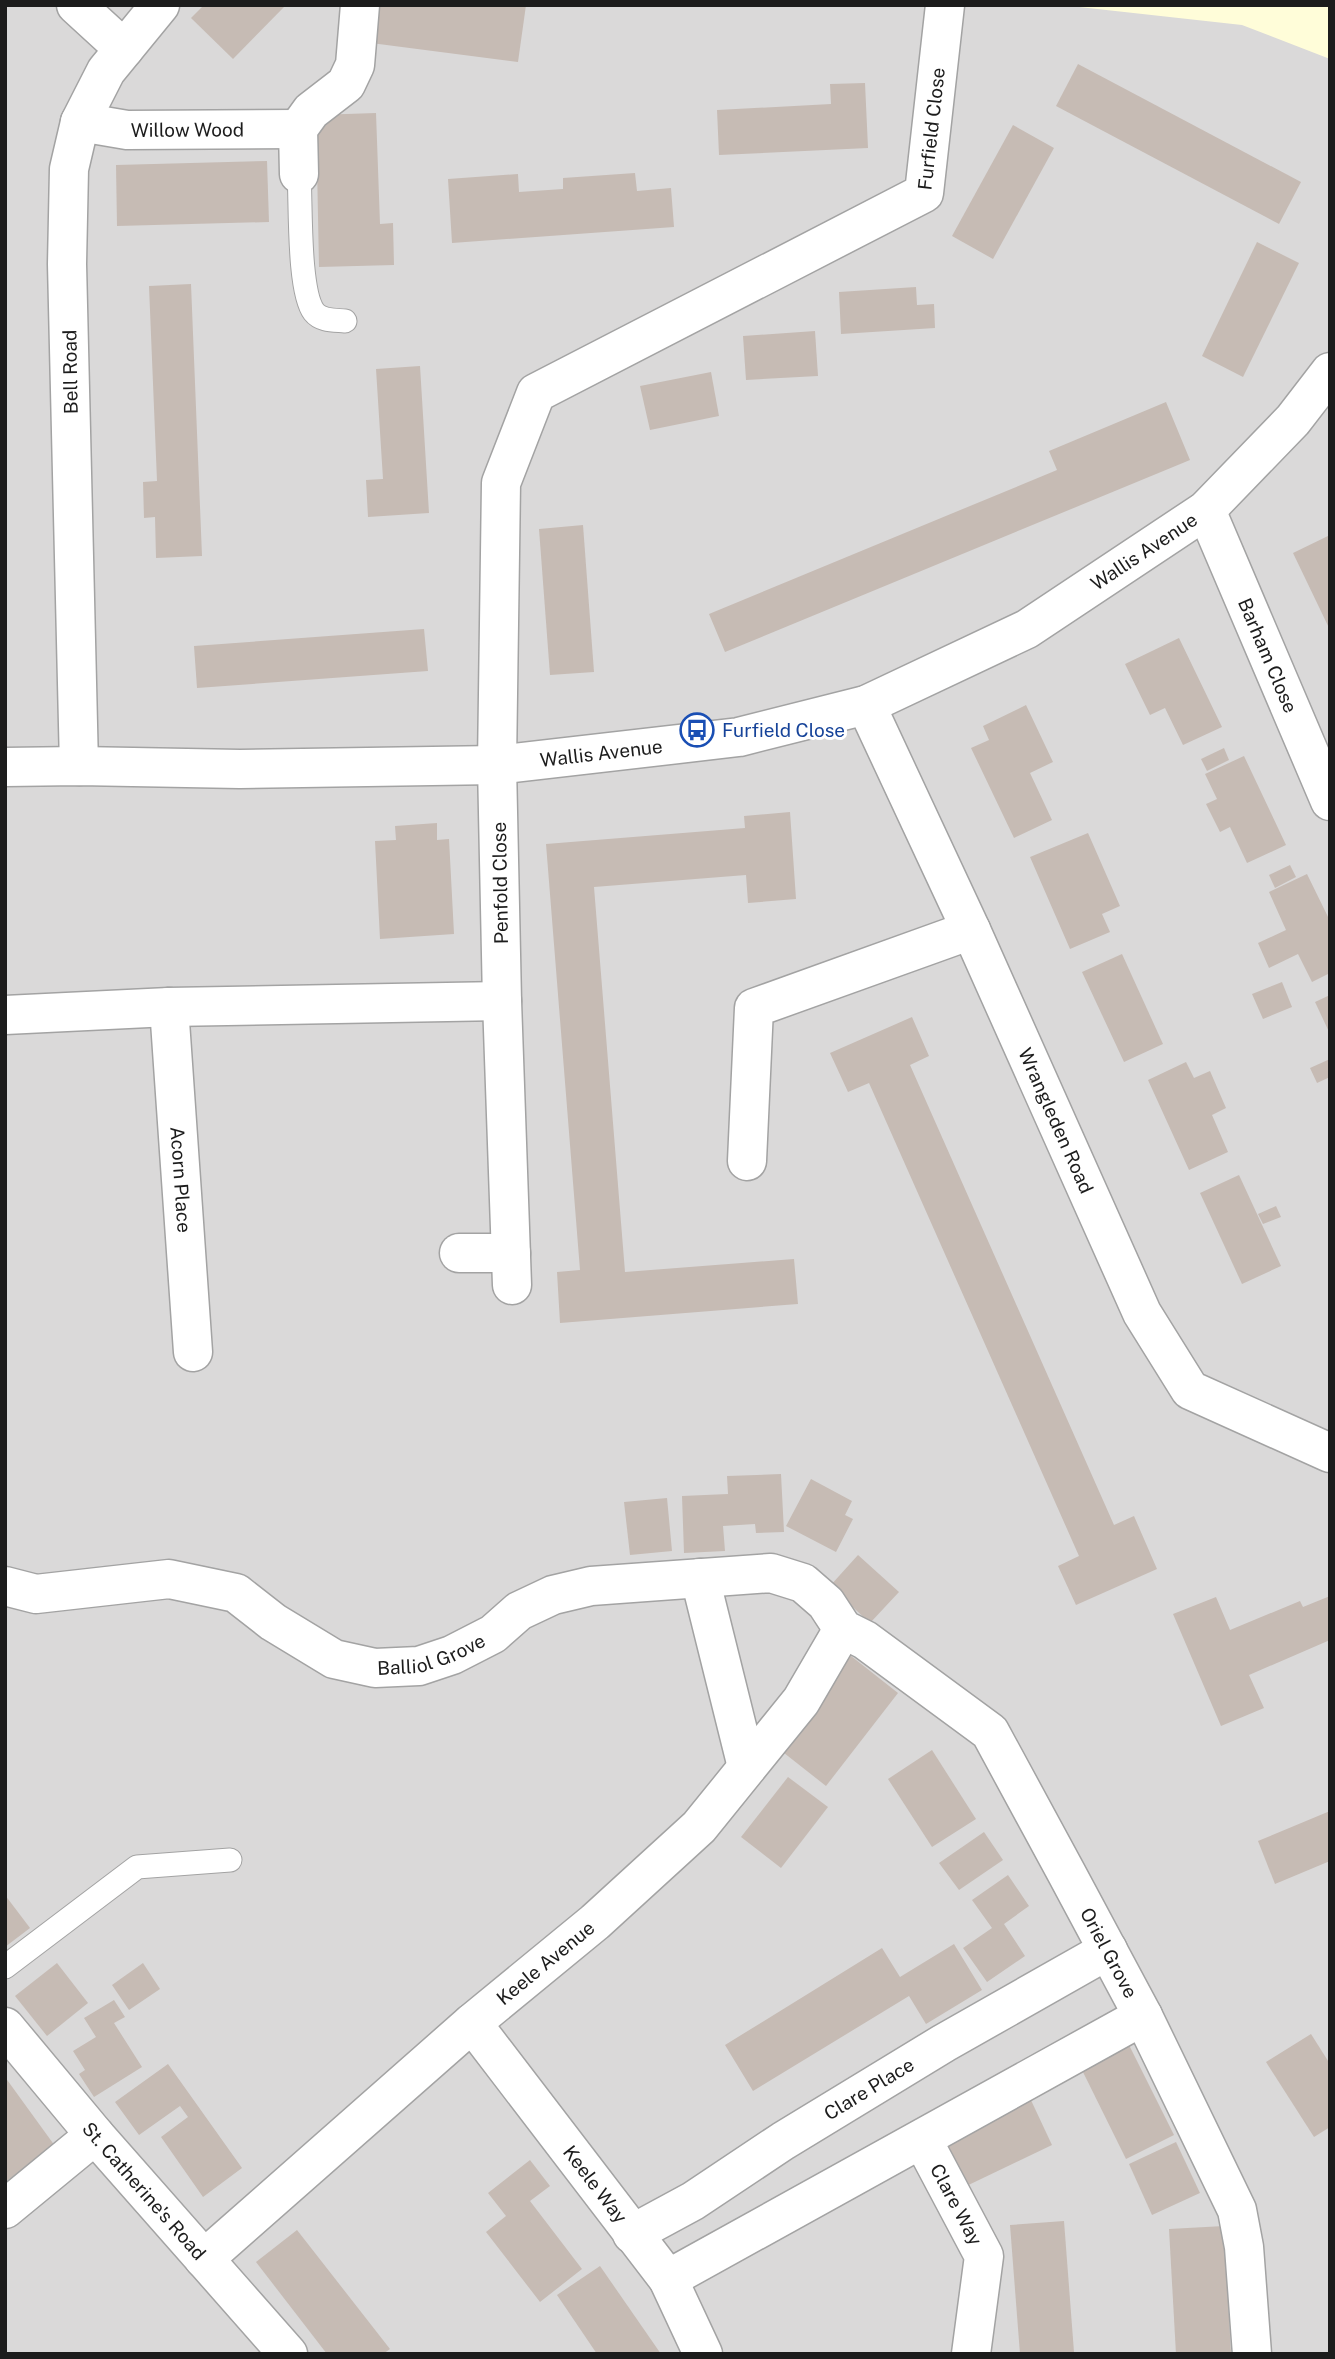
<svg xmlns="http://www.w3.org/2000/svg" width="1335" height="2359" font-family="'Public Sans',sans-serif">
	<style>
		.residential { fill: #dad9d9 }
		.education { fill: #fffdd9 }
		.building { fill: #c6bbb4 }
		.lines { fill: none; stroke-linecap: round; stroke-linejoin: round }
		.lane-casing { stroke: #a3a3a3; stroke-width: 25 }
		.street-casing { stroke: #a3a3a3; stroke-width: 41 }
		.lane { stroke: #fff; stroke-width: 23 }
		.street { stroke: #fff; stroke-width: 38 }
		.labels { text-anchor: middle; stroke-width: 6; stroke-linejoin: round; paint-order: stroke }
		.street-label { font-size: 19px; fill: #1c1c1c; stroke: #fff }
		.transit-label { font-size: 19px; fill: #164399; stroke: #fff; text-anchor: start }
	</style>
	<rect width="100%" height="100%" fill="#eee9e1"/>
	<rect class="residential" x="5" y="5" width="1325" height="2349"/>
	<path class="education" d="M 1061,5 L 1330,5 L 1330,59 L 1242,25 Z"/>
	<g class="building">
		<path d="M 204,5 L 286,5 L 233,59 L 191,18 Z"/>
		<path d="M 375,5 L 526,5 L 518,62 L 371,43 Z"/>
		<path d="M 1078,64 L 1301,182 L 1279,224 L 1056,106 Z"/>
		<path d="M 865,83 L 868,148 L 719,155 L 717,110 L 831,104 L 830,84 Z"/>
		<path d="M 376,113 L 380,224 L 393,223 L 394,265 L 319,267 L 316,115 Z"/>
		<path d="M 1013,125 L 1054,148 L 993,259 L 952,236 Z"/>
		<path d="M 267,161 L 269,222 L 117,226 L 116,165 Z"/>
		<path d="M 635,173 L 637,191 L 671,188 L 674,227 L 452,243 L 448,179 L 518,174 L 519,192 L 563,189 L 563,178 Z"/>
		<path d="M 1257,242 L 1299,263 L 1243,377 L 1202,356 Z"/>
		<path d="M 191,284 L 202,556 L 156,558 L 155,517 L 144,518 L 143,482 L 157,481 L 149,286 Z"/>
		<path d="M 916,287 L 917,305 L 934,304 L 935,328 L 841,334 L 839,292 Z"/>
		<path d="M 815,331 L 818,376 L 746,380 L 743,336 Z"/>
		<path d="M 420,366 L 429,513 L 368,517 L 366,480 L 383,479 L 376,369 Z"/>
		<path d="M 711,372 L 719,416 L 650,430 L 640,386 Z"/>
		<path d="M 1166,402 L 1190,460 L 725,652 L 709,614 L 1057,470 L 1049,451 Z"/>
		<path d="M 583,525 L 594,672 L 550,675 L 539,529 Z"/>
		<path d="M 1330,535 L 1330,630 L 1293,553 Z"/>
		<path d="M 424,629 L 428,671 L 197,688 L 194,646 Z"/>
		<path d="M 1179,638 L 1222,727 L 1183,745 L 1165,708 L 1150,715 L 1125,664 Z"/>
		<path d="M 1026,705 L 1053,762 L 1030,773 L 1052,820 L 1014,838 L 971,748 L 989,740 L 983,726 Z"/>
		<path d="M 1224,748 L 1229,760 L 1207,771 L 1201,759 Z"/>
		<path d="M 1244,756 L 1286,845 L 1247,863 L 1230,827 L 1220,832 L 1206,804 L 1217,799 L 1205,774 Z"/>
		<path d="M 790,812 L 796,899 L 748,903 L 746,875 L 594,887 L 625,1272 L 794,1259 L 798,1304 L 560,1323 L 557,1272 L 580,1270 L 546,844 L 745,828 L 744,816 Z"/>
		<path d="M 437,823 L 437,840 L 449,839 L 454,934 L 380,939 L 375,841 L 396,840 L 395,826 Z"/>
		<path d="M 1088,833 L 1120,906 L 1102,914 L 1110,932 L 1070,949 L 1030,857 Z"/>
		<path d="M 1290,865 L 1296,877 L 1275,888 L 1269,875 Z"/>
		<path d="M 1307,874 L 1330,921 L 1330,973 L 1312,982 L 1298,954 L 1269,968 L 1258,943 L 1286,930 L 1269,892 Z"/>
		<path d="M 1122,954 L 1163,1044 L 1124,1062 L 1082,972 Z"/>
		<path d="M 1282,982 L 1292,1007 L 1263,1019 L 1252,994 Z"/>
		<path d="M 1330,995 L 1330,1034 L 1315,1002 Z"/>
		<path d="M 912,1017 L 929,1056 L 910,1065 L 1114,1525 L 1134,1516 L 1157,1569 L 1076,1605 L 1058,1566 L 1079,1556 L 869,1083 L 848,1092 L 830,1053 Z"/>
		<path d="M 1330,1059 L 1330,1077 L 1317,1083 L 1310,1068 Z"/>
		<path d="M 1186,1062 L 1194,1078 L 1210,1071 L 1226,1108 L 1212,1115 L 1228,1152 L 1189,1170 L 1148,1080 Z"/>
		<path d="M 1239,1175 L 1281,1266 L 1242,1284 L 1200,1193 Z"/>
		<path d="M 1276,1206 L 1281,1217 L 1263,1224 L 1258,1214 Z"/>
		<path d="M 781,1474 L 784,1532 L 756,1533 L 755,1524 L 723,1526 L 725,1551 L 684,1553 L 682,1496 L 728,1494 L 727,1476 Z"/>
		<path d="M 811,1479 L 852,1501 L 845,1515 L 853,1519 L 836,1552 L 786,1526 Z"/>
		<path d="M 667,1498 L 672,1551 L 630,1555 L 624,1502 Z"/>
		<path d="M 858,1555 L 899,1592 L 870,1623 L 830,1586 Z"/>
		<path d="M 1330,1596 L 1330,1640 L 1249,1675 L 1264,1708 L 1221,1726 L 1173,1614 L 1216,1597 L 1230,1630 L 1300,1601 L 1303,1607 Z"/>
		<path d="M 851,1656 L 898,1693 L 826,1786 L 779,1749 Z"/>
		<path d="M 932,1750 L 976,1819 L 932,1847 L 888,1779 Z"/>
		<path d="M 788,1777 L 828,1807 L 781,1868 L 741,1837 Z"/>
		<path d="M 1330,1811 L 1330,1861 L 1275,1884 L 1258,1841 Z"/>
		<path d="M 984,1832 L 1003,1860 L 959,1890 L 939,1863 Z"/>
		<path d="M 1008,1875 L 1029,1906 L 1004,1924 L 1025,1956 L 987,1982 L 963,1948 L 992,1928 L 972,1900 Z"/>
		<path d="M 5,1895 L 30,1928 L 5,1947 Z"/>
		<path d="M 954,1944 L 982,1990 L 926,2024 L 909,1996 L 753,2091 L 725,2045 L 882,1948 L 900,1977 Z"/>
		<path d="M 57,1963 L 88,2003 L 47,2036 L 15,1996 Z"/>
		<path d="M 143,1963 L 160,1989 L 129,2010 L 112,1985 Z"/>
		<path d="M 114,2000 L 125,2017 L 114,2023 L 142,2067 L 94,2097 L 79,2074 L 85,2070 L 73,2051 L 96,2037 L 84,2018 Z"/>
		<path d="M 1311,2034 L 1330,2064 L 1330,2127 L 1314,2137 L 1266,2062 Z"/>
		<path d="M 1129,2045 L 1174,2135 L 1126,2159 L 1081,2068 Z"/>
		<path d="M 168,2064 L 242,2168 L 203,2197 L 161,2137 L 188,2117 L 180,2106 L 139,2135 L 115,2102 Z"/>
		<path d="M 5,2077 L 55,2146 L 5,2182 Z"/>
		<path d="M 1029,2096 L 1052,2145 L 956,2191 L 932,2142 Z"/>
		<path d="M 1176,2142 L 1200,2193 L 1152,2215 L 1129,2164 Z"/>
		<path d="M 530,2160 L 550,2186 L 530,2201 L 582,2269 L 540,2302 L 486,2232 L 506,2216 L 488,2193 Z"/>
		<path d="M 1064,2221 L 1074,2352 L 1020,2354 L 1010,2225 Z"/>
		<path d="M 1224,2226 L 1231,2354 L 1176,2354 L 1169,2229 Z"/>
		<path d="M 297,2230 L 390,2349 L 383,2354 L 327,2354 L 256,2262 Z"/>
		<path d="M 600,2266 L 661,2354 L 597,2354 L 557,2295 Z"/>
	</g>
	<g class="lines">
		<defs>
			<g id="lane">
				<path d="M 299,174 C 301,203 298,291 314,312 C 321,321 334,320 345,321"/>
				<path d="M 5,1967 L 137,1867 L 230,1860"/>
			</g>
			<g id="street">
				<path d="M 76,5 L 124,49"/>
				<path id="s1" d="M 80,122 L 127,130 L 298,129"/>
				<path d="M 299,174 L 298,129 L 311,111 L 346,84 L 355,65 L 360,5"/>
				<path id="s2" d="M 1206,510 L 1330,801"/>
				<path id="s3" d="M 866,705 L 971,930 L 1142,1313 L 1190,1390 L 1330,1453"/>
				<path d="M 79,766 L 67,264 L 69,169 L 80,122 L 106,71 L 160,5"/>
				<path id="s4" d="M 5,767 L 79,766 L 240,769 L 497,765 L 739,737 L 866,705 L 1027,629 L 1206,510 L 1293,420 L 1330,372"/>
				<path id="s5" d="M 169,1007 L 193,1352"/>
				<path d="M 5,1015 L 169,1007 L 502,1001"/>
				<path d="M 747,1161 L 754,1008 L 971,930"/>
				<path d="M 459,1253 L 511,1253"/>
				<path id="s6" d="M 512,1285 L 502,1001 L 497,765 L 501,483 L 536,393 L 924,193 L 945,5"/>
				<path d="M 700,1578 L 747,1767"/>
				<path id="s7" d="M 5,1586 L 36,1594 L 169,1579 L 236,1593 L 273,1622 L 334,1659 L 375,1668 L 419,1666 L 452,1655 L 493,1634 L 519,1611 L 553,1595 L 591,1586 L 771,1573 L 803,1583 L 826,1603 L 843,1629 L 865,1640 L 990,1732 L 1067,1874 L 1143,2016 L 1237,2210 L 1244,2247 L 1252,2354"/>
				<path id="s8" d="M 472,2023 L 668,2279 L 703,2354"/>
				<path id="s9" d="M 5,2027 L 95,2135 L 288,2354"/>
				<path id="s10" d="M 922,2139 L 984,2256 L 971,2354"/>
				<path d="M 5,2209 L 95,2135"/>
				<path id="s11" d="M 632,2234 L 693,2201 L 783,2141 L 944,2043 L 1108,1950"/>
				<path id="s12" d="M 204,2259 L 472,2023 L 595,1922 L 699,1827 L 801,1701 L 843,1629"/>
				<path d="M 668,2279 L 1143,2016"/>
			</g>
		</defs>
		<use href="#lane" class="lane-casing"/>
		<use href="#street" class="street-casing"/>
		<use href="#lane" class="lane"/>
		<use href="#street" class="street"/>
	</g>
	<defs>
		<symbol id="bus-ring" viewBox="-11 -11 22 22"><circle r="9.5" fill="#fff" stroke="#1a4fb4" stroke-width="1.5"/><path d="M-5-6H5V4H4V6H2V4H-2V6H-4V4H-5ZM-3.5-4V0h7V-4ZM-3.5 1.2v1.5H-2V1.2ZM2 1.2v1.5H3.5V1.2Z" fill="#1a4fb4"/></symbol>
	</defs>
	<g fill-rule="evenodd">
		<use href="#bus-ring" x="678" y="711" width="38" height="38"/>
	</g>
	<g class="labels">
		<g class="street-label">
			<text dy="7" stroke="none"><textPath href="#s6" startOffset="1400">Furfield Close</textPath></text>
			<text dy="7" stroke="none"><textPath href="#s1" startOffset="108">Willow Wood</textPath></text>
			<text transform="translate(70 372) rotate(-91)" y="7">Bell Road</text>
			<text dy="7" stroke="none"><textPath href="#s4" startOffset="1185">Wallis Avenue</textPath></text>
			<text dy="7" stroke="none"><textPath href="#s2" startOffset="158">Barham Close</textPath></text>
			<text dy="7" stroke="none"><textPath href="#s4" startOffset="597">Wallis Avenue</textPath></text>
			<text transform="translate(500 883) rotate(-91)" y="7">Penfold Close</text>
			<text dy="7" stroke="none"><textPath href="#s3" startOffset="457">Wrangleden Road</textPath></text>
			<text dy="7" stroke="none"><textPath href="#s5" startOffset="173">Acorn Place</textPath></text>
			<text dy="7" stroke="none"><textPath href="#s7" startOffset="453">Balliol Grove</textPath></text>
			<text dy="7" stroke="none"><textPath href="#s7" startOffset="1337">Oriel Grove</textPath></text>
			<text dy="7" stroke="none"><textPath href="#s12" startOffset="452">Keele Avenue</textPath></text>
			<text dy="7" stroke="none"><textPath href="#s11" startOffset="278">Clare Place</textPath></text>
			<text dy="7" stroke="none"><textPath href="#s8" startOffset="203">Keele Way</textPath></text>
			<text dy="7" stroke="none"><textPath href="#s9" startOffset="215">St. Catherine's Road</textPath></text>
			<text dy="7" stroke="none"><textPath href="#s10" startOffset="74">Clare Way</textPath></text>
		</g>
		<g class="transit-label">
			<text x="722" y="737">Furfield Close</text>
		</g>
	</g>
	<rect width="1335" height="2359" fill="none" stroke="#1c1c1c" stroke-width="14"/>
</svg>
